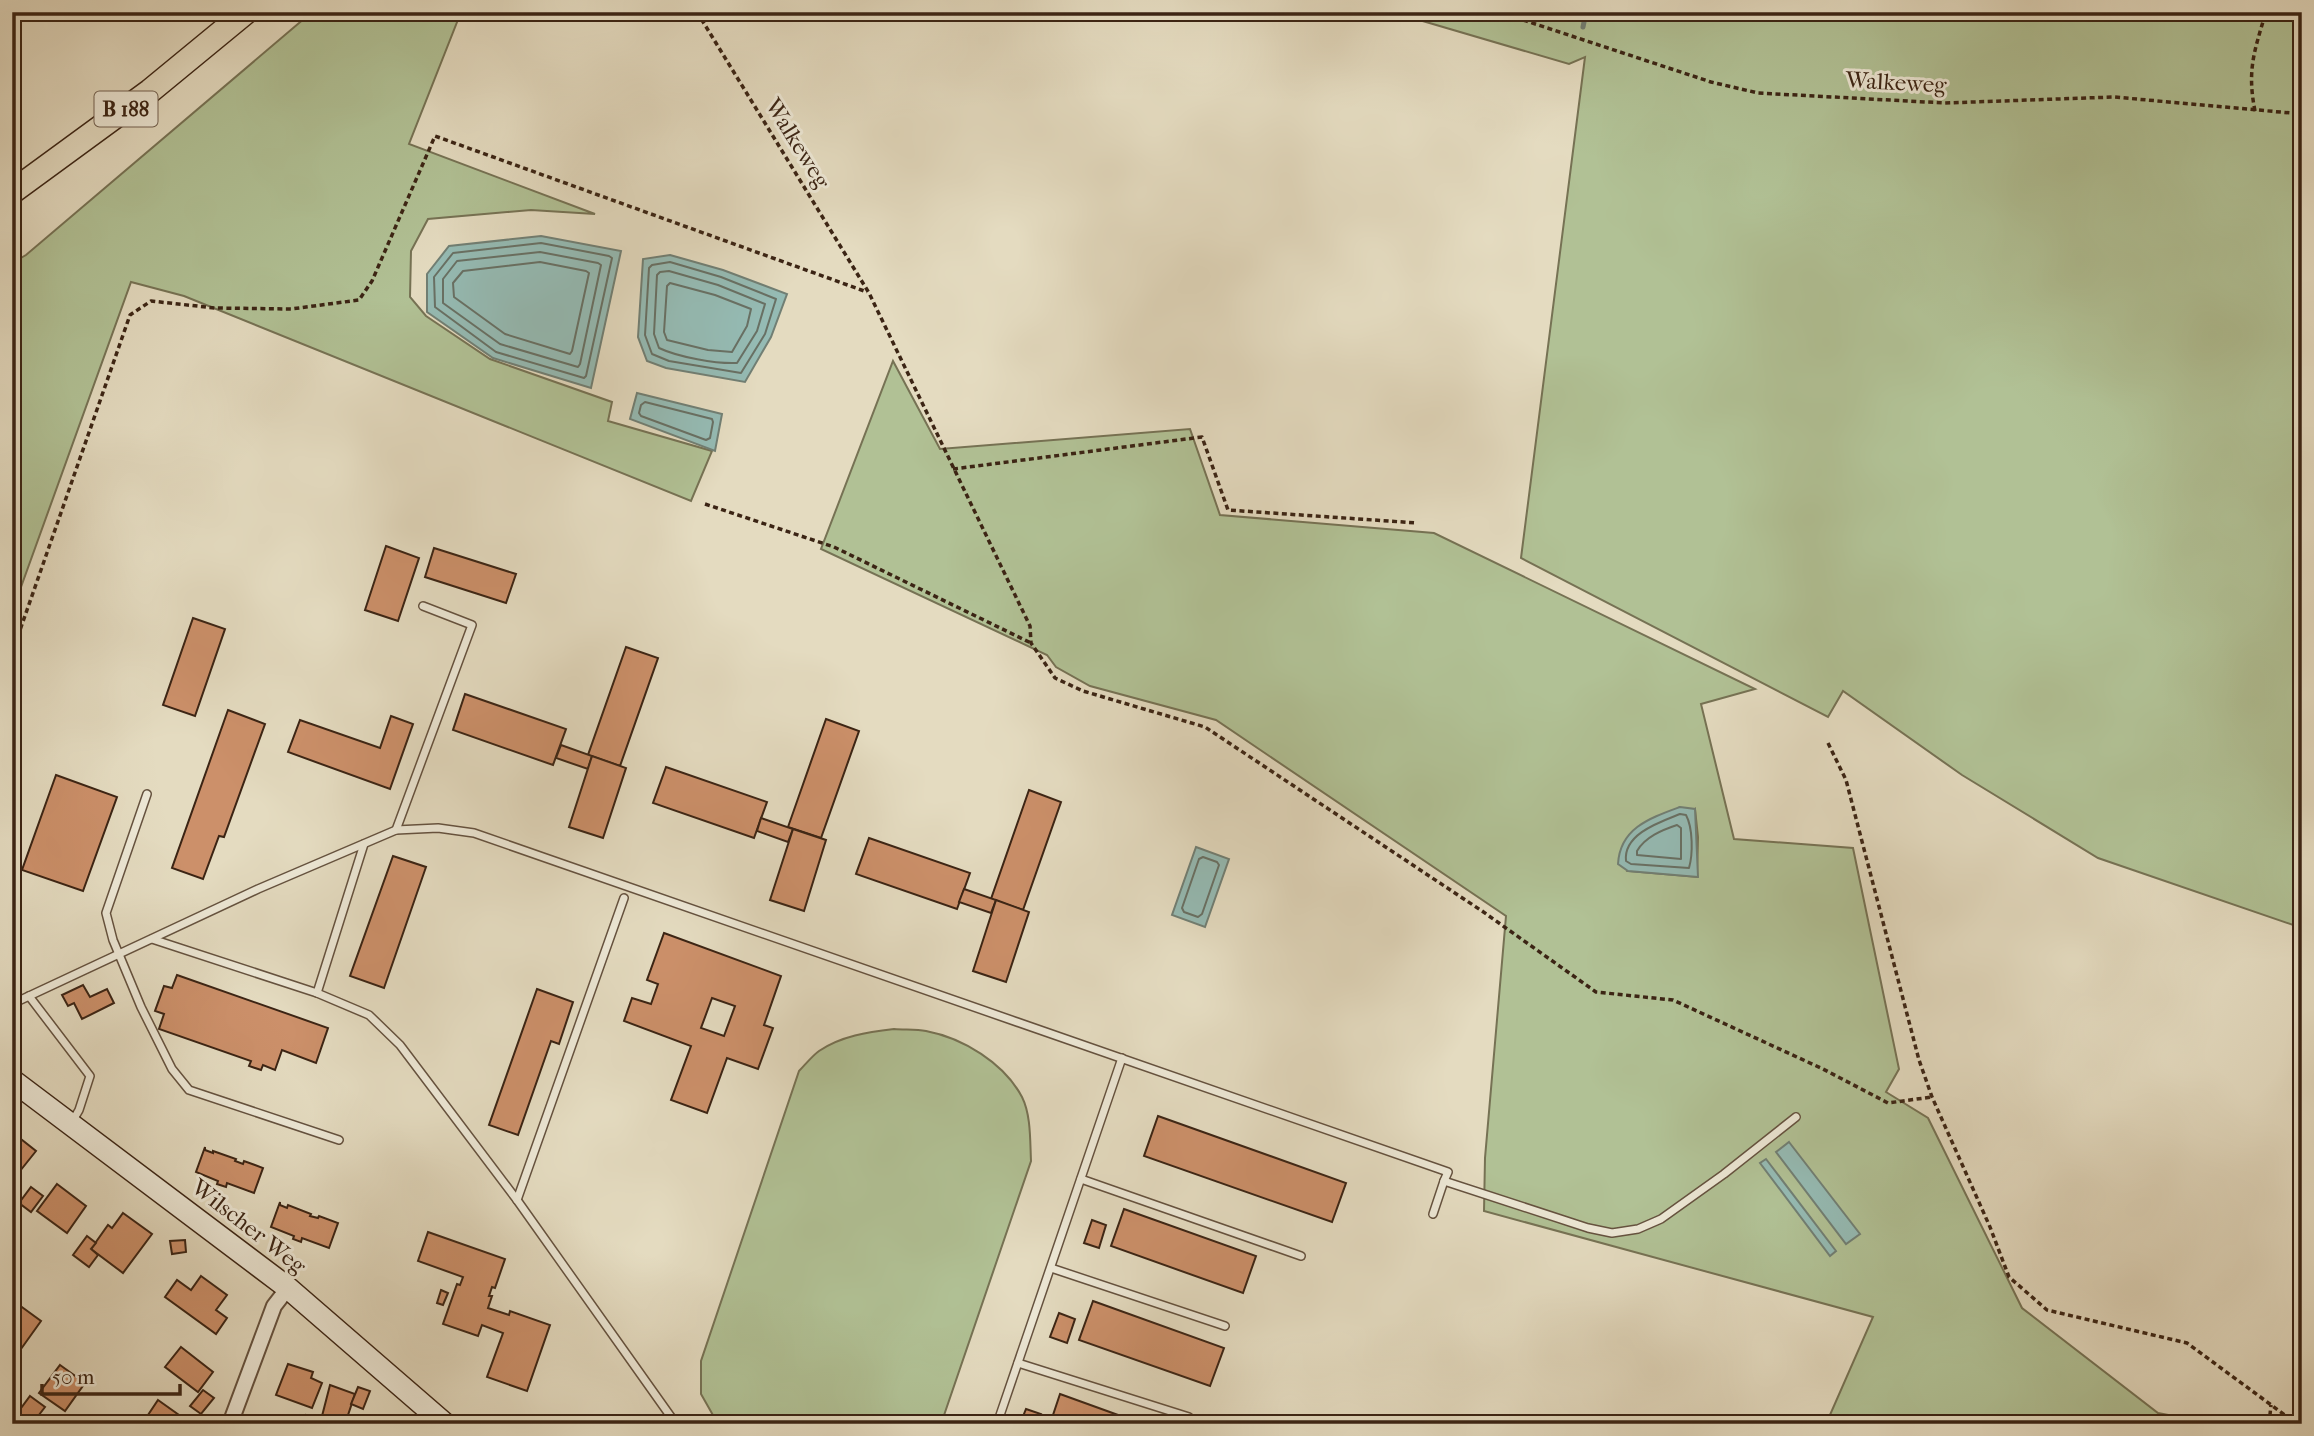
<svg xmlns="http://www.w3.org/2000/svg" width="2314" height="1436" font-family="'IM FELL French Canon',serif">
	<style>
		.green { fill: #b1c195; stroke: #767254; stroke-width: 2; fill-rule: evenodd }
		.water { fill: #95bbb4; stroke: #717f74; stroke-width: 2 }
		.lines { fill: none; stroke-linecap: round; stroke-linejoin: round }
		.shore { stroke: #687064; stroke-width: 2 }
		.stream { stroke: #717f74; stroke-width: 5 }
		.building { fill: #cc906a; stroke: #3b2414; stroke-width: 2; fill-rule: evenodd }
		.lane-casing { stroke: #65523f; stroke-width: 10 }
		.street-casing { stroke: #65523f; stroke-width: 18 }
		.secondary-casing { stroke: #3b2414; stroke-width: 24 }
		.primary-casing { stroke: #3b2414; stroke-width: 26 }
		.path { stroke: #3b2414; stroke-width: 3.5; stroke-dasharray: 5 3.5; stroke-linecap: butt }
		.lane { stroke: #ede8d6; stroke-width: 7 }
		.street { stroke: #ede8d6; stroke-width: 14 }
		.secondary { stroke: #ede8d6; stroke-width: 21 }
		.primary { stroke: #e4dbc0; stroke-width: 23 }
		.labels { text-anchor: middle; stroke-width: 6; stroke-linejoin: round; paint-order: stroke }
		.shield { fill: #ede8d6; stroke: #705f4e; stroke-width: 2 }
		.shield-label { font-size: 21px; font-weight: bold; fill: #3b2414 }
		.street-label { font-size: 23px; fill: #3b2414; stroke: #ede8d6 }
	</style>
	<rect width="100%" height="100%" fill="#e4dbc0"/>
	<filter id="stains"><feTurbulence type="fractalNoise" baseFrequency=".00286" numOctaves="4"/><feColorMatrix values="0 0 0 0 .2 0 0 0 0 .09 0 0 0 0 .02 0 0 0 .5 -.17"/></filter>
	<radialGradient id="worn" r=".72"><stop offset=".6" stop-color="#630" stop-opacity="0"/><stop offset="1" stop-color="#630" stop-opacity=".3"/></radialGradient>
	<g class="green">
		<path d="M 312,12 L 461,12 L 409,144 L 595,214 L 531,210 L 428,219 L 411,251 L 410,297 L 426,316 L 490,359 L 612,402 L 608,421 L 712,451 L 691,501 L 184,296 L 131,282 L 12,612 L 12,263 L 26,255 Z"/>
		<path d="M 1392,12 L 2302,12 L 2302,928 L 2098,858 L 1962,775 L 1843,691 L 1828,717 L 1521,558 L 1585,57 L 1569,64 Z"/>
		<path d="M 893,361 L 940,449 L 1190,429 L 1220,515 L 1434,533 L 1755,689 L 1701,704 L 1734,839 L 1853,848 L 1899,1069 L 1886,1092 L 1928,1118 L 2022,1308 L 2158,1413 L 2215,1424 L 1826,1424 L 1873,1317 L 1484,1211 L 1485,1158 L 1506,916 L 1216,720 L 1090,686 L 1056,667 L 1047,655 L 821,549 ZM 1695,809 L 1698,837 L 1697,877 L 1628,871 Z"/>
		<path d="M 894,1029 C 904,1030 916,1029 926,1031 C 963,1038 1004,1063 1022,1097 C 1031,1115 1030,1140 1031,1161 L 941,1424 L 718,1424 L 701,1394 L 701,1361 L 799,1071 C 806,1064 812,1056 819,1051 C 841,1036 868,1032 894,1029 Z"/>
	</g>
	<g class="water">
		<path d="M 541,236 L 621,251 L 591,388 L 493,358 L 427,312 L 427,274 L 449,246 Z"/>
		<path d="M 670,255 L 723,270 L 787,294 L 771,337 L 745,382 L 666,368 L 647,361 L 638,337 L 643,259 Z"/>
		<path d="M 637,393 L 722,414 L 715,451 L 630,419 Z"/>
		<path d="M 1680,807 L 1695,809 L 1698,877 L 1628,871 L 1618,864 C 1620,828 1650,818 1680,807 Z"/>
		<path d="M 1196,847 L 1229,859 L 1205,927 L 1172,915 Z"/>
		<path d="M 1789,1142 L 1860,1234 L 1846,1244 L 1776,1152 Z"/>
		<path d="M 1766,1159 L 1836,1251 L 1830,1256 L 1760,1163 Z"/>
	</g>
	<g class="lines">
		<g class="shore">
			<path d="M 541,243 L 609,256 L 612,258 L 586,376 L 584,378 L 496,352 L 435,307 L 434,277 L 453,253 Z"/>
			<path d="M 540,252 L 598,263 L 601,265 L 580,364 L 578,367 L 500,344 L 443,303 L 443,279 L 457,261 Z"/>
			<path d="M 540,262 L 586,271 L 589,273 L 572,351 L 570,354 L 505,334 L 454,297 L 453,283 L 463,271 Z"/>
			<path d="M 670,262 L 721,277 L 776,299 L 765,334 L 741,373 L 669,361 L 652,354 L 645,335 L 649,268 L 652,265 Z"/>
			<path d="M 669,271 L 718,285 L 765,304 L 757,331 L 737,363 C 716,364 678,357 659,348 L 654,334 L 657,275 L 660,272 Z"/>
			<path d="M 670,283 L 715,295 L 751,309 L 747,326 L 732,352 L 708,350 L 667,340 L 664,332 L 667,286 Z"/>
			<path d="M 645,402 L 712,419 L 713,422 L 710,438 L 706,440 L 641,416 L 639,413 L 641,405 Z"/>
			<path d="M 1680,814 L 1686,815 C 1693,828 1693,854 1689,868 L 1631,864 L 1626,861 C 1623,834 1660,822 1680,814 Z"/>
			<path d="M 1677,825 L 1681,828 L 1681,859 L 1637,855 L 1637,851 C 1645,837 1662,830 1677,825 Z"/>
			<path d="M 1203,857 L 1217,862 L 1219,865 L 1202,914 L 1198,917 L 1184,912 L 1182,908 L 1199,859 Z"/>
		</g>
		<path class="stream" d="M 1583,27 L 1586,12"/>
	</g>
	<g class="building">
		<path d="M 386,546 L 419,558 L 398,621 L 365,610 Z"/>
		<path d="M 434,548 L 516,574 L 506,603 L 425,577 Z"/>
		<path d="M 193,618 L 225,629 L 195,716 L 163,705 Z"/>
		<path d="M 626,647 L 658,658 L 620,766 L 588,755 Z"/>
		<path d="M 465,694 L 566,729 L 553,765 L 453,730 Z"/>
		<path d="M 228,710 L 265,724 L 224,837 L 219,836 L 203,879 L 172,868 Z"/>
		<path d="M 391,716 L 413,724 L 390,789 L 288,752 L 300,720 L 380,748 Z"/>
		<path d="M 826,719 L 859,731 L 821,838 L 788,827 Z"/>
		<path d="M 561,745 L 592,756 L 588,769 L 556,758 Z"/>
		<path d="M 592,756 L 626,768 L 603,838 L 569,827 Z"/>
		<path d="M 666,767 L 767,802 L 754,838 L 653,803 Z"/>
		<path d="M 56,775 L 117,797 L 83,891 L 22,870 Z"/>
		<path d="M 1029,790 L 1061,802 L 1023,910 L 991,899 Z"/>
		<path d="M 761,818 L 793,829 L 788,842 L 757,831 Z"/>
		<path d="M 793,829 L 826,840 L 804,911 L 770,900 Z"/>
		<path d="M 869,838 L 970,873 L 957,909 L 856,874 Z"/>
		<path d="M 393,856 L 426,867 L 384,988 L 350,976 Z"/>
		<path d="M 964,889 L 996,900 L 991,913 L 959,902 Z"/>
		<path d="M 996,900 L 1029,912 L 1006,982 L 973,971 Z"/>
		<path d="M 664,933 L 781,976 L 764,1025 L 773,1028 L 758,1069 L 727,1058 L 707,1113 L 671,1100 L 691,1046 L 624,1021 L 632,998 L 651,1004 L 658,984 L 647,980 ZM 712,998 L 735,1006 L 724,1036 L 701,1028 Z"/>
		<path d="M 177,975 L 328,1028 L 316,1063 L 282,1050 L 275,1070 L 263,1065 L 261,1070 L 249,1066 L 251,1061 L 159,1029 L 164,1014 L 155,1011 L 164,986 L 172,988 Z"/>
		<path d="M 83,985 L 90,997 L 107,989 L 114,1003 L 82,1019 L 74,1003 L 68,1006 L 62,995 Z"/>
		<path d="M 537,989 L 573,1002 L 559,1044 L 551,1041 L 518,1135 L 489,1125 Z"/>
		<path d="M 1158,1116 L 1346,1183 L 1332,1222 L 1144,1156 Z"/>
		<path d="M 12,1132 L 36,1151 L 12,1181 Z"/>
		<path d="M 205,1147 L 205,1150 L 213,1153 L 213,1151 L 236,1159 L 235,1161 L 243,1164 L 244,1161 L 263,1168 L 254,1193 L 227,1183 L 226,1187 L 217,1184 L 218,1181 L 196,1172 Z"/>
		<path d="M 57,1184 L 86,1206 L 67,1233 L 37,1211 Z"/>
		<path d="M 31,1187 L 43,1196 L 31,1212 L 19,1203 Z"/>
		<path d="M 280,1202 L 280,1205 L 287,1208 L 288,1205 L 311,1214 L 310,1216 L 318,1218 L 319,1216 L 338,1223 L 329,1248 L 302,1238 L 301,1242 L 293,1239 L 294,1236 L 271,1227 Z"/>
		<path d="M 1124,1209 L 1256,1256 L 1243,1293 L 1111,1246 Z"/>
		<path d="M 123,1213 L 152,1234 L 123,1273 L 91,1249 L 108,1225 L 112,1228 Z"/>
		<path d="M 1092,1220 L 1106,1225 L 1099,1248 L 1084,1243 Z"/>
		<path d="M 428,1232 L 505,1259 L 495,1288 L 492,1287 L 489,1296 L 492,1296 L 488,1308 L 509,1315 L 510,1311 L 550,1325 L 527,1391 L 487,1377 L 503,1333 L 482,1325 L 478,1336 L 443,1324 L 457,1284 L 460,1285 L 463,1277 L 418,1261 Z"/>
		<path d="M 87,1236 L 96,1243 L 91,1249 L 98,1255 L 89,1267 L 73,1255 Z"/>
		<path d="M 185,1240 L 186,1252 L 172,1254 L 170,1241 Z"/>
		<path d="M 201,1276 L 227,1295 L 216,1310 L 227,1318 L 216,1334 L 165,1297 L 177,1280 L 191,1290 Z"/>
		<path d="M 441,1290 L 448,1293 L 443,1305 L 437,1303 Z"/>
		<path d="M 1093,1301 L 1224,1348 L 1210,1386 L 1079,1340 Z"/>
		<path d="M 15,1302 L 41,1321 L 21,1349 L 12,1343 L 12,1305 Z"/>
		<path d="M 1059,1313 L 1075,1319 L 1067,1343 L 1050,1337 Z"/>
		<path d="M 181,1347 L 213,1372 L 198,1392 L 165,1367 Z"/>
		<path d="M 288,1364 L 313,1372 L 311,1378 L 322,1383 L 312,1408 L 276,1395 Z"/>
		<path d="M 60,1365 L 85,1383 L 65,1411 L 39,1393 Z"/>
		<path d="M 330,1385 L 355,1394 L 345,1424 L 331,1424 L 321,1420 Z"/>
		<path d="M 358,1387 L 370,1391 L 363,1409 L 351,1404 Z"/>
		<path d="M 203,1390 L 214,1398 L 201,1414 L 190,1406 Z"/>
		<path d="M 1060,1394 L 1143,1424 L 1050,1424 Z"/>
		<path d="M 30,1396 L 45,1407 L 32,1424 L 20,1424 L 13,1419 Z"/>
		<path d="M 158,1400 L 186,1420 L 183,1424 L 142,1424 Z"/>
		<path d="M 1026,1409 L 1041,1414 L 1037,1424 L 1020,1424 Z"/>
		<path d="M 306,1415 L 319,1420 L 317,1424 L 303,1424 Z"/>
	</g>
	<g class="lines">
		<defs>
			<g id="lane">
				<path d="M 147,794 L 106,913 L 113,940 L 141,1007 L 172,1069 L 189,1090 L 339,1140"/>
				<path d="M 396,830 L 472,625 L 423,606"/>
				<path d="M 152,939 L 317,993 L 369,1015 L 400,1045 L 517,1200 L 676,1424"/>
				<path d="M 317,993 L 364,844"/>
				<path d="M 29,996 L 90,1076 L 79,1110 L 72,1122"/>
				<path d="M 12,1004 L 258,889 L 396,830 L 438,828 L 474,833 L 1448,1172 L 1444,1181 L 1588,1228 L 1612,1233 L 1638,1229 L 1661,1219 L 1724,1174 L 1796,1117"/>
				<path d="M 1081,1179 L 1301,1256"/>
				<path d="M 517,1200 L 624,898"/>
				<path d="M 1433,1214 L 1444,1181"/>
				<path d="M 1051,1268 L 1225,1326"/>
				<path d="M 1018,1363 L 1189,1417"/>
				<path d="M 997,1424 L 1122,1058"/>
			</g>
			<path id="street" d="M 230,1424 L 274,1306 L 288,1288"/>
			<path id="secondary" d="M 12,1080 L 288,1288 L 445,1424"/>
			<path id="primary" d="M 12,192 L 150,91 L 246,12"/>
		</defs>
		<use href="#lane" class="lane-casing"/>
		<use href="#street" class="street-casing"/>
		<use href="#secondary" class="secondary-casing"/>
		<use href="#primary" class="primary-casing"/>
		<g class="path">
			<path d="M 697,12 L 869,293 L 1030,626 L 1031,643 L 1055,678 L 1083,691 L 1205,727 L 1482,911 L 1596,992 L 1673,1000 L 1823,1069 L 1888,1103 L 1932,1097"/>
			<path d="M 1499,12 L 1711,82 L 1758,93 L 1945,103 L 2114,97 L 2302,114"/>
			<path d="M 2255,111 C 2247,71 2254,52 2265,15 L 2281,12"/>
			<path d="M 953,469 L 1202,437 L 1228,510 L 1417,523"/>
			<path d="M 705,504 L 834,547 L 1031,643"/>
			<path d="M 12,653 L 130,315 L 151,301 L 215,308 L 291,309 L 359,300 L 372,281 L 435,136 L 867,292"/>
			<path d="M 1828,743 L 1846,780 L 1919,1060 L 1932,1097 L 1990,1227 L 2009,1277 L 2047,1310 L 2187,1343 L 2297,1424"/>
			<path d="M 2269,1424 L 2271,1405"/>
		</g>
		<use href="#lane" class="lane"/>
		<use href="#street" class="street"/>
		<use href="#secondary" class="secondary"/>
		<use href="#primary" class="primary"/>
	</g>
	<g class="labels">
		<rect class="shield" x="94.5" y="91.5" width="63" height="35" rx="5"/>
		<g class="shield-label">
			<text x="126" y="116">B 188</text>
		</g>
		<g class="street-label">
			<text transform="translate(1896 82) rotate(3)" y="8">Walkeweg</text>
			<text transform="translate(798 143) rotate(58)" y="8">Walkeweg</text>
			<text transform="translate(249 1226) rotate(38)" y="8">Wilscher Weg</text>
		</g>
	</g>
	<rect width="2314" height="1436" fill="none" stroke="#e4dbc0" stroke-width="42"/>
	<rect x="14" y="14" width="2286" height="1408" fill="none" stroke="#3b2414" stroke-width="3.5"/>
	<rect x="21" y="21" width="2272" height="1394" fill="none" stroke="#3b2414" stroke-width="2"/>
	<path d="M42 1384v10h138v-10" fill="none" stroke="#3b2414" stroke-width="3.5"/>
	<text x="52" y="1384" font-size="21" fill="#3b2414" stroke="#ede8d6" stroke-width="5" paint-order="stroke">50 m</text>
	<rect width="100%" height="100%" filter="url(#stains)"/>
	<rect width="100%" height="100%" fill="url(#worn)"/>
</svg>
